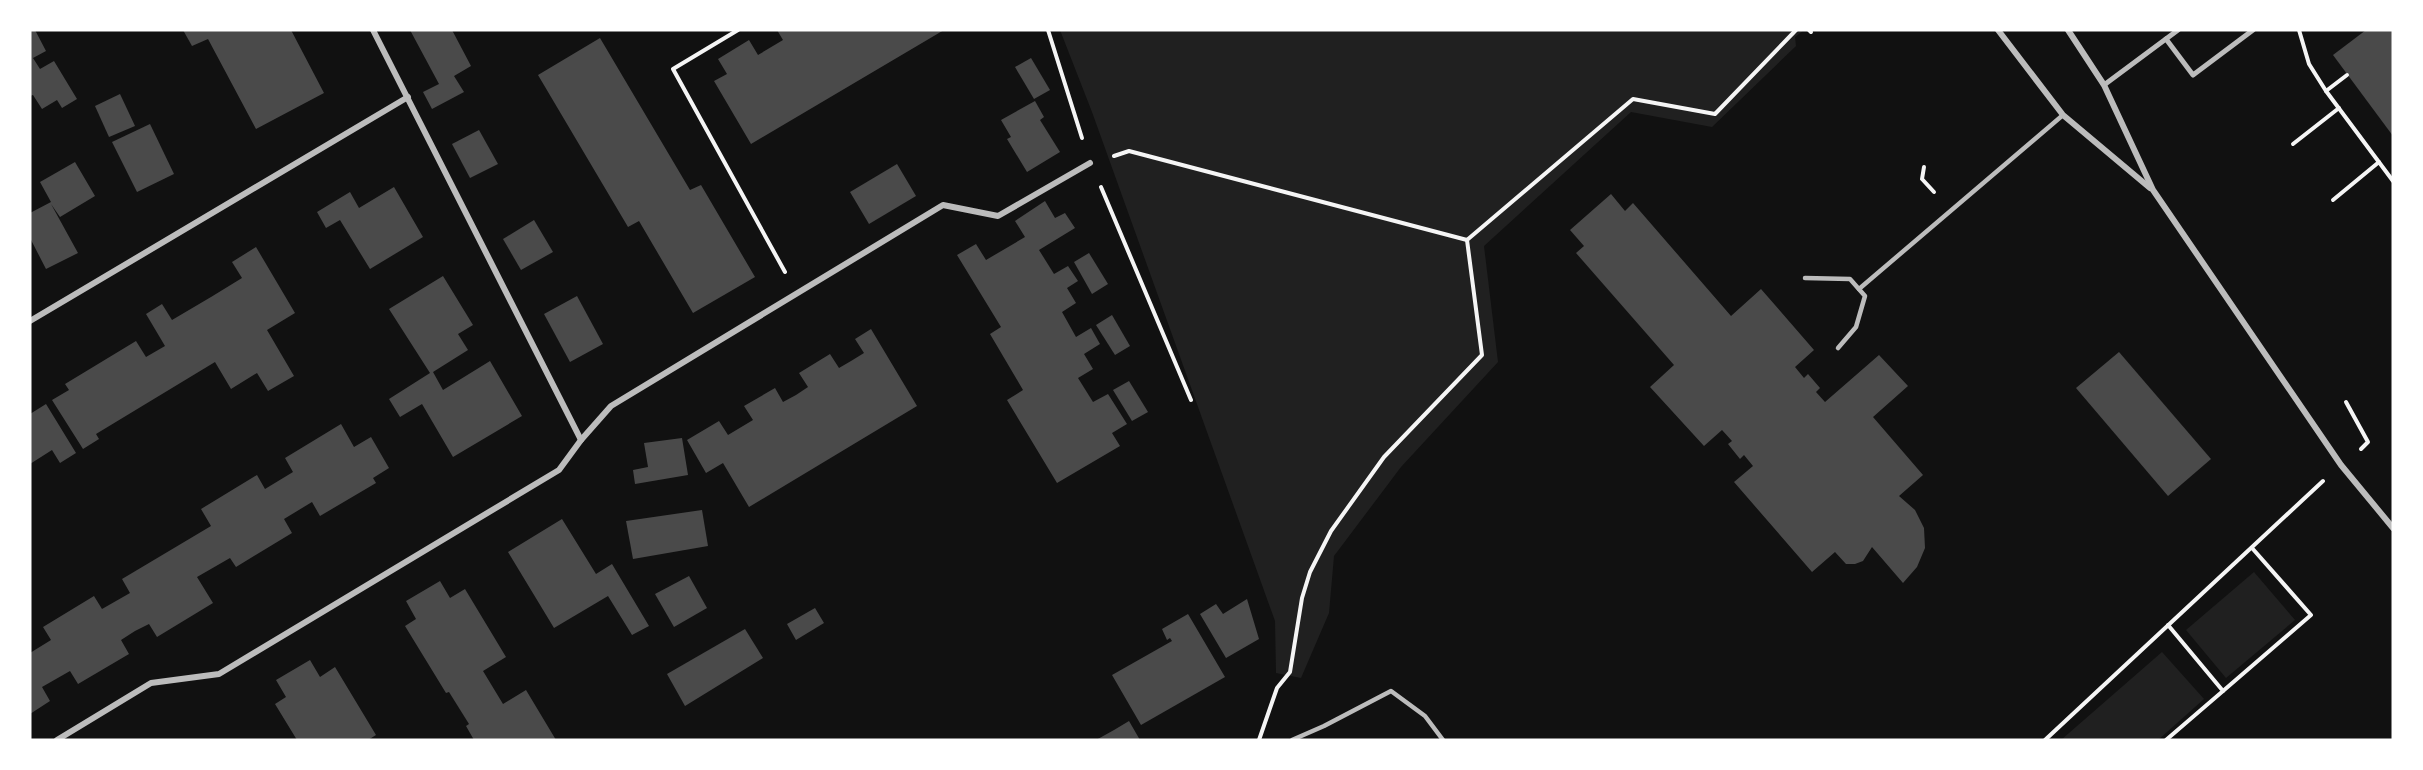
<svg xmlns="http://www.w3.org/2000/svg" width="2423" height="770" font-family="'Work Sans',sans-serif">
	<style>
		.green { fill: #202020 }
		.building { fill: #4a4a4a }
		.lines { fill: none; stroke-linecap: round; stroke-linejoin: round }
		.path { stroke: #f5f5f5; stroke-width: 4 }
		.service { stroke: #bcbcbc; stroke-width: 4.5 }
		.pedestrian { stroke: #bcbcbc; stroke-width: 5 }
		.minor { stroke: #bcbcbc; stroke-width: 6 }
	</style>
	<rect width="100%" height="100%" fill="#111"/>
	<g class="green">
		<path d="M 1060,30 L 1804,30 L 1795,37 L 1796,46 L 1712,127 L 1631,112 L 1484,246 L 1498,362 L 1401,467 L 1334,556 L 1329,613 L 1301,678 L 1276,673 L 1275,621 L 1092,112 Z"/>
		<path d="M 2254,572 L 2295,620 L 2226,678 L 2186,630 Z"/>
		<path d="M 2162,652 L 2204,699 L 2158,740 L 2061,740 Z"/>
	</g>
	<g class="building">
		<path d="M 30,30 L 35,30 L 46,51 L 33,58 L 40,69 L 54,61 L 77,99 L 62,108 L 57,100 L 42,109 L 33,95 L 30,96 Z"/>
		<path d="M 183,30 L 291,30 L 324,93 L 256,129 L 208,39 L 192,46 Z"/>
		<path d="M 410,30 L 452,30 L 471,66 L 454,76 L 464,92 L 432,109 L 423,92 L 439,84 Z"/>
		<path d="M 777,30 L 944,30 L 751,144 L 714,81 L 727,74 L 718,59 L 749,40 L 758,55 L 783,40 Z"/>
		<path d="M 2366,30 L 2393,30 L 2393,136 L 2333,55 Z"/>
		<path d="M 600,38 L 690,190 L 701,185 L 755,277 L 693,313 L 639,221 L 628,227 L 538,75 Z"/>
		<path d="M 1031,58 L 1050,90 L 1034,99 L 1015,67 Z"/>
		<path d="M 120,94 L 135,126 L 109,137 L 95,106 Z"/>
		<path d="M 1035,101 L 1044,117 L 1040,120 L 1060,152 L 1027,172 L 1007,139 L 1011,137 L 1001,120 Z"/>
		<path d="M 150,124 L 174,174 L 137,192 L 112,142 Z"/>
		<path d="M 479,130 L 498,164 L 470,178 L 452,144 Z"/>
		<path d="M 75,162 L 95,196 L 60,217 L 51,204 L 78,253 L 46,269 L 30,238 L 30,213 L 51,202 L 40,182 Z"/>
		<path d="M 897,164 L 916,196 L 869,224 L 850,192 Z"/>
		<path d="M 394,187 L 423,237 L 370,269 L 340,220 L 326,228 L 317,212 L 350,192 L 359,208 Z"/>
		<path d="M 1611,194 L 1625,211 L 1633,203 L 1731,316 L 1761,289 L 1814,350 L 1795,367 L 1804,378 L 1808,374 L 1820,388 L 1816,392 L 1825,402 L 1879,355 L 1908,386 L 1873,417 L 1923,475 L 1899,496 L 1915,510 L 1924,528 L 1925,548 L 1917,567 L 1903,583 L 1872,547 L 1863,561 L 1855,564 L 1846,564 L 1835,552 L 1812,572 L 1734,482 L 1753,466 L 1744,455 L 1740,459 L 1728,444 L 1732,441 L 1722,430 L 1704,446 L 1650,387 L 1674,365 L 1576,253 L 1584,246 L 1570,230 Z"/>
		<path d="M 1045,201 L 1055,218 L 1065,213 L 1075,228 L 1039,250 L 1054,274 L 1068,266 L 1078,281 L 1067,288 L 1076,303 L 1062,312 L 1076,337 L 1091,328 L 1100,344 L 1084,354 L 1093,369 L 1078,378 L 1093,402 L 1108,394 L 1127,424 L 1112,433 L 1120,446 L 1057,483 L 1007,400 L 1023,390 L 990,334 L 1001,327 L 957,255 L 976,244 L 986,260 L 1025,237 L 1015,221 Z"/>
		<path d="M 534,220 L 553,252 L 521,270 L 503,239 Z"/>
		<path d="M 256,247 L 295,313 L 267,330 L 294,376 L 268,391 L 257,373 L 231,389 L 215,362 L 96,434 L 99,439 L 83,449 L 52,400 L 69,390 L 65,384 L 136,341 L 146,357 L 165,346 L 146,314 L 162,304 L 172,320 L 211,297 L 242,278 L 232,262 Z"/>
		<path d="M 1089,253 L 1108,284 L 1092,294 L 1074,262 Z"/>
		<path d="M 443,276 L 473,325 L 458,334 L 468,350 L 433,372 L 443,390 L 490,361 L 522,416 L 453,457 L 422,404 L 400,417 L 389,399 L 430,373 L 389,309 Z"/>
		<path d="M 577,296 L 603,344 L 570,362 L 544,314 Z"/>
		<path d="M 1112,315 L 1130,346 L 1115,355 L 1096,325 Z"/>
		<path d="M 871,329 L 917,406 L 749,507 L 723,463 L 706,473 L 687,440 L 719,421 L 728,435 L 753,420 L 744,406 L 775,388 L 783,402 L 796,395 L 808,387 L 799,373 L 830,354 L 839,368 L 851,361 L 864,353 L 855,339 Z"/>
		<path d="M 2119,352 L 2211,459 L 2168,496 L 2076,388 Z"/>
		<path d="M 1129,381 L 1148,412 L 1132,421 L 1113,390 Z"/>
		<path d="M 46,404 L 76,453 L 60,463 L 52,450 L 30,464 L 30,414 Z"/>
		<path d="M 341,424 L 354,447 L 371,437 L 389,468 L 373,478 L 376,483 L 320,516 L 312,502 L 284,519 L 292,533 L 236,567 L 230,558 L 197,577 L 213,603 L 157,637 L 149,624 L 135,631 L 121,640 L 129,654 L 78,684 L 70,671 L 42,687 L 50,701 L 30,714 L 30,653 L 51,640 L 43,627 L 94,596 L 102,609 L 130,593 L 122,579 L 211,526 L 201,509 L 257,475 L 265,489 L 293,472 L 285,458 Z"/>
		<path d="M 682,438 L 688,475 L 635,484 L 633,470 L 648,467 L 644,443 Z"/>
		<path d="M 702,510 L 708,546 L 633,559 L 626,521 Z"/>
		<path d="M 562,519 L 596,574 L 612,564 L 649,626 L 632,635 L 608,596 L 554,628 L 508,552 Z"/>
		<path d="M 689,576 L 707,608 L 674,627 L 655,594 Z"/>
		<path d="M 440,581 L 450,598 L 465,589 L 506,657 L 483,671 L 503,704 L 526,690 L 556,740 L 474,740 L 466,726 L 469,724 L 449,692 L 446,693 L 405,626 L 416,619 L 406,601 Z"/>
		<path d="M 1247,599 L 1259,639 L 1226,658 L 1200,614 L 1216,604 L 1223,614 Z"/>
		<path d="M 815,608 L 824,623 L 796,640 L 787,624 Z"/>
		<path d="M 1188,614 L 1225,677 L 1141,725 L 1112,675 L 1172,641 L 1170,638 L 1167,640 L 1162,629 Z"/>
		<path d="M 745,629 L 763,658 L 685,706 L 667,674 Z"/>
		<path d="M 310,660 L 320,677 L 335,667 L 376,735 L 368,740 L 297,740 L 275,704 L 286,697 L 276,680 Z"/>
		<path d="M 1129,721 L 1140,740 L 1096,740 L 1114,730 Z"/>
	</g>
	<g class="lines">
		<g class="path">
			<path d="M 738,30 L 673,69 L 785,272"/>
			<path d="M 1048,30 L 1082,138"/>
			<path d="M 1809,30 L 1811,32"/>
			<path d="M 2299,30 L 2309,64 L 2326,91 L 2393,181"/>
			<path d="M 2326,91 L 2347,75"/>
			<path d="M 2293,144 L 2339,108"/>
			<path d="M 1114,156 L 1129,151 L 1467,240 L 1633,99 L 1715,114 L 1796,30"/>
			<path d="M 1924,167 L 1922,179 L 1934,192"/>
			<path d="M 1101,187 L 1191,400"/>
			<path d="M 2333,200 L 2379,162"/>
			<path d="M 2346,402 L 2368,442 L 2361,449"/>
			<path d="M 2223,691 L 2311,615 L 2252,548"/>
			<path d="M 1259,740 L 1277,688 L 1290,672 L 1302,598 L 1310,572 L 1331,531 L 1384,457 L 1482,355 L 1467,240"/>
			<path d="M 2045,740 L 2323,481"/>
			<path d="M 2166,740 L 2223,691 L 2168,625"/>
		</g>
		<g class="service">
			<path d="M 1805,278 L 1850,279 L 1865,296 L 1856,327 L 1838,348"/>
			<path d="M 1859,289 L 2063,115"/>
			<path d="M 1292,740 L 1324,726 L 1391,691 L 1425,716 L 1443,740"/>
		</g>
		<g class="pedestrian">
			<path d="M 2166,39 L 2193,75 L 2253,30"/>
			<path d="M 2104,85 L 2178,30"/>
		</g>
		<g class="minor">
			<path d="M 373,30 L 581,440"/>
			<path d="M 1998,30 L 2063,115 L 2150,188"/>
			<path d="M 2068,30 L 2104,85 L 2153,190 L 2341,465 L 2393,528"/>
			<path d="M 30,321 L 408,97"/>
			<path d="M 57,740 L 151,683 L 219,674 L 559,470 L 581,440 L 611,406 L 943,205 L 998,216 L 1090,163"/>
		</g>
	</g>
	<rect width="2423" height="770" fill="none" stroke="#ffffff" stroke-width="63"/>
</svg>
